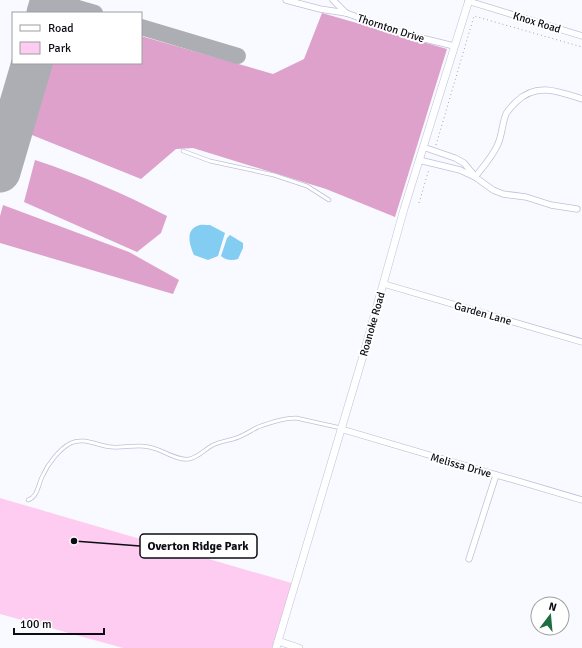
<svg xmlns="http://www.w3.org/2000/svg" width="582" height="648" font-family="Signika,sans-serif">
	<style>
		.green { fill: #feccf0 }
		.forest { fill: #dda1cc }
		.water { fill: #83ccf2 }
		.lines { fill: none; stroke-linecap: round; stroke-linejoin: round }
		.taxiway { stroke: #adaeb4; stroke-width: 16 }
		.runway { stroke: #adaeb4; stroke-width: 41 }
		.service-casing { stroke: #bfc0da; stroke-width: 4.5 }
		.minor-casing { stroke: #bfc0da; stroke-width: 7 }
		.tertiary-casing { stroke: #bfc0da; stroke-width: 8 }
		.path { stroke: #a4a5ab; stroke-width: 1; stroke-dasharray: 1 3; stroke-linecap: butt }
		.service { stroke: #fff; stroke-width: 3 }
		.minor { stroke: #fff; stroke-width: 5.5 }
		.tertiary { stroke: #fff; stroke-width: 7 }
		.labels { text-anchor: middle; stroke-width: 4; stroke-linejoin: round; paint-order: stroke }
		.street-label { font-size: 11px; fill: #0c0c15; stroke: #fff }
		.leader { fill: none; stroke: #0c0c15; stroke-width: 1.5 }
		.callout-dot { fill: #0c0c15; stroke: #fff; stroke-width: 1.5 }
		.callout { fill: #fff; stroke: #0c0c15; stroke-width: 1.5 }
		.callout-label { font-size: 12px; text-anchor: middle; font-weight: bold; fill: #0c0c15 }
	</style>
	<rect width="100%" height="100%" fill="#f9faff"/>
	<path class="green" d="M 0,498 L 295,584 L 277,648 L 123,648 L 0,614 Z"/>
	<g class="forest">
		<path d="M 322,13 L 447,49 L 395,217 L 326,189 L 193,148 L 176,149 L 141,179 L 27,133 L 49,63 L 141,63 L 141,36 L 273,74 L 304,59 Z"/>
		<path d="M 35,160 C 81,175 124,194 167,216 L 161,233 L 137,252 L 24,202 Z"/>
		<path d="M 3,205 L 129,252 L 179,280 L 173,294 L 0,243 L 0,216 Z"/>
	</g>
	<g class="water">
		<path d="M 210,225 L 225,233 L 218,256 L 208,260 L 194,255 C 190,246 185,231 197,226 C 200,224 206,225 210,225 Z"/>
		<path d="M 230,235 L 243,243 L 243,248 L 238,259 C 232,261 225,260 221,256 L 227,238 Z"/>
	</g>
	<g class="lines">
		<g class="taxiway">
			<path d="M 51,0 L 95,13"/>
			<path d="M 141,27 L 238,56"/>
		</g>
		<g class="runway">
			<path d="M 47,13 L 51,0"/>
			<path d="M 0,172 L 32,63"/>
		</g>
		<defs>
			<g id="service">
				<path d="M 183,151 L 210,161 L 274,175 L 307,186 L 329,200"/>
				<path d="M 28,500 C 38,497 38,484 43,475 C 48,464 59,449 71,443 C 84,437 98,446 112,447 C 124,448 137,444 149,447 C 162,449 176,461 189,459 C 199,457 205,449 213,445 C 219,442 226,441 233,439 C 242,437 250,431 258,427 C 269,423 284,418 296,418 L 341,428"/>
			</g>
			<g id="minor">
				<path d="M 286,0 L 320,9 L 346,13"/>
				<path d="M 333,0 L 346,13 L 405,34 L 454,46"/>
				<path d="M 468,1 L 582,36"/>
				<path d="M 423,147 L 455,158 L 464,163 L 474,175"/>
				<path d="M 419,160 L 460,170 L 475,177 L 493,190 L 503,194 L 526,197 L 551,205 L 577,209"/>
				<path d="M 475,177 C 483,167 493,156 498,144 C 502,135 502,124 506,114 C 508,110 512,106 516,102 C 536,82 558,91 582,99"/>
				<path d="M 384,284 L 582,342"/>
				<path d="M 341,429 L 582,500"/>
				<path d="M 469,559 L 496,475"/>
			</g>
			<g id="tertiary">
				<path d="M 278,641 L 299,648"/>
				<path d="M 276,648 L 363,356 L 404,209 L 469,0"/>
			</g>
		</defs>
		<use href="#service" class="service-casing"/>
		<use href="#minor" class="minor-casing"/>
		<use href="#tertiary" class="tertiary-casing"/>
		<g class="path">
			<path d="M 436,145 L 474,16 L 582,47"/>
			<path d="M 419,203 L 429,169"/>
		</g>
		<use href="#service" class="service"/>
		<use href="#minor" class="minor"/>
		<use href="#tertiary" class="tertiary"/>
	</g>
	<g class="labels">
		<g class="street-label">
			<text transform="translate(537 22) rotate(17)" y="4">Knox Road</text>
			<text transform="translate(391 28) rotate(18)" y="4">Thornton Drive</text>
			<text transform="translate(483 313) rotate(16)" y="4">Garden Lane</text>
			<text transform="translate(372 324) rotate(-74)" y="4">Roanoke Road</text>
			<text transform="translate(461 465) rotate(16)" y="4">Melissa Drive</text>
		</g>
	</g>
	<path class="leader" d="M74 541L140 546"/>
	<circle class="callout-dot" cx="74" cy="541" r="4"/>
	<rect class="callout" x="140" y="534" width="117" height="24" rx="4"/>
	<g class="callout-label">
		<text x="198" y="550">Overton Ridge Park</text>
	</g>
	<rect x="12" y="12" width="130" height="52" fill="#ffffff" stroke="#9e9ea1"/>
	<rect x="20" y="25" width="20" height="6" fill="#ffffff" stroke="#9e9ea1"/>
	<text x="48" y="32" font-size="12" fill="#0c0c15">Road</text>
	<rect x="20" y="42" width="20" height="12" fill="#feccf0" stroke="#9e9ea1"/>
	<text x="48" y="52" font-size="12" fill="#0c0c15">Park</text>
	<g transform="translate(550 616) rotate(16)"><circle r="19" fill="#ffffff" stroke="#9e9ea1"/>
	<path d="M0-3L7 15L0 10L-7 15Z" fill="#1d6f41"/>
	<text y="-6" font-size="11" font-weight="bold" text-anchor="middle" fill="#0c0c15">N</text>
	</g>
	<path d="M14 628v6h90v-6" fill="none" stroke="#0c0c15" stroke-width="2"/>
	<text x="20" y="628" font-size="12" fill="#0c0c15" stroke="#ffffff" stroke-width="3" paint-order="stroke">100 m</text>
</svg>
